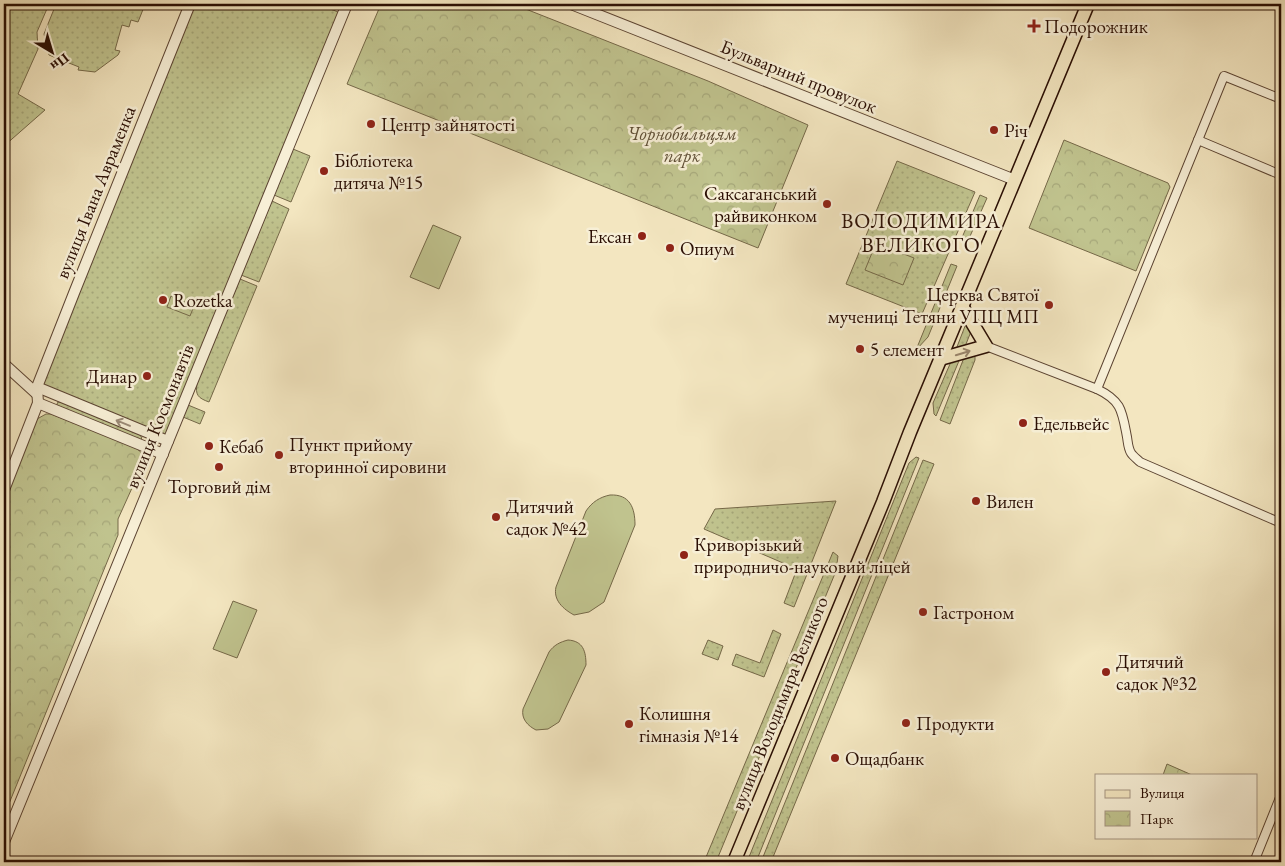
<svg xmlns="http://www.w3.org/2000/svg" width="1285" height="866" font-family="'EB Garamond',serif">
	<style>
		.grass { fill: url(#grass-dots); stroke: #756848 }
		.park { fill: url(#park-crowns); stroke: #756848 }
		.pitch { fill: #c0c38e; stroke: #756848 }
		.lines { fill: none; stroke-linecap: round; stroke-linejoin: round }
		.minor-casing { stroke: #5c4432; stroke-width: 10 }
		.tertiary-casing { stroke: #5c4432; stroke-width: 12 }
		.primary-casing { stroke: #2a0e03; stroke-width: 15 }
		.minor { stroke: #f7efd6; stroke-width: 8 }
		.tertiary { stroke: #f7efd6; stroke-width: 10 }
		.primary { stroke: #f3e6c0; stroke-width: 12 }
		.oneway { stroke: #99856b }
		.oneway2 { stroke: #9b8a77 }
		.poi-dot { fill: #8f2418; stroke: #f7efd6; stroke-width: 2 }
		.labels { text-anchor: middle; stroke-width: 5; stroke-linejoin: round; paint-order: stroke }
		.poi-label { font-size: 19px; fill: #2a0e03; stroke: #f7efd6; text-anchor: start }
		.street-label { font-size: 19px; fill: #2a0e03; stroke: #f7efd6 }
		.park-label { font-size: 19px; font-style: italic; fill: #5e4d34; stroke: #f7efd6 }
		.quarter-label { font-size: 21px; letter-spacing: 1px; fill: #2a0e03; stroke: #f7efd6 }
	</style>
	<defs>
		<pattern id="grass-dots" width="8" height="8" patternUnits="userSpaceOnUse" patternTransform="scale(1.25)"><rect width="8" height="8" fill="#c0c38e"/><path d="M2 2h.1M6 6h.1" fill="none" stroke="#a5a679" stroke-width="1.8" stroke-linecap="round"/></pattern>
		<pattern id="park-crowns" width="20" height="18" patternUnits="userSpaceOnUse" patternTransform="scale(1.25)"><rect width="20" height="18" fill="#c0c38e"/><path d="M2 6a3 3 0 1 1 6 0M12 15a3 3 0 1 1 6 0" fill="none" stroke="#a5a679"/></pattern>
	</defs>
	<rect width="100%" height="100%" fill="#f3e6c0"/>
	<filter id="stains"><feTurbulence type="fractalNoise" baseFrequency=".004" numOctaves="4"/><feColorMatrix values="0 0 0 0 .2 0 0 0 0 .09 0 0 0 0 .02 0 0 0 .5 -.17"/></filter>
	<radialGradient id="worn" r=".72"><stop offset=".6" stop-color="#630" stop-opacity="0"/><stop offset="1" stop-color="#630" stop-opacity=".3"/></radialGradient>
	<g class="grass">
		<path d="M 4,4 L 49,4 L 37,32 L 38,49 L 18,94 L 45,110 L 4,146 Z"/>
		<path d="M 56,4 L 137,4 L 144,7 L 138,22 L 131,20 L 129,27 L 122,25 L 115,50 L 120,51 L 118,55 L 95,72 L 78,70 L 79,67 L 49,55 L 44,34 Z"/>
		<path d="M 190,4 L 256,4 L 265,7 L 268,4 L 318,4 L 343,14 L 168,441 L 37,387 Z"/>
		<path d="M 293,149 L 310,156 L 291,202 L 274,195 Z"/>
		<path d="M 897,161 L 975,192 L 922,314 L 846,284 Z"/>
		<path d="M 272,201 L 289,209 L 259,282 L 241,275 Z"/>
		<path d="M 240,279 L 257,286 L 209,402 C 198,398 195,395 197,383 Z"/>
		<path d="M 967,321 L 972,329 L 964,349 L 955,352 Z"/>
		<path d="M 973,354 L 975,357 L 975,360 L 950,424 L 940,420 L 965,355 Z"/>
		<path d="M 961,356 L 936,416 L 934,414 L 933,403 L 950,364 L 952,361 Z"/>
		<path d="M 58,402 L 61,402 L 140,435 L 142,438 L 140,440 L 57,406 L 57,404 Z"/>
		<path d="M 188,405 L 205,412 L 200,424 L 183,417 Z"/>
		<path d="M 916,457 L 919,458 L 756,862 L 747,862 L 909,463 Z"/>
		<path d="M 923,460 L 934,464 L 771,862 L 761,862 Z"/>
		<path d="M 836,501 L 794,607 L 784,603 L 797,569 L 704,529 L 715,509 Z"/>
		<path d="M 833,552 L 838,556 L 836,571 L 716,862 L 704,862 Z"/>
		<path d="M 773,630 L 781,634 L 764,677 L 732,665 L 736,654 L 760,663 Z"/>
		<path d="M 708,640 L 723,646 L 718,660 L 702,654 Z"/>
	</g>
	<g class="park">
		<path d="M 381,4 L 513,4 L 708,81 L 808,125 L 758,248 L 347,84 Z"/>
		<path d="M 1064,140 L 1168,183 L 1170,187 L 1136,271 L 1029,228 Z"/>
		<path d="M 980,195 L 987,198 L 967,243 L 961,240 Z"/>
		<path d="M 876,243 L 914,258 L 903,285 L 865,270 Z"/>
		<path d="M 951,264 L 957,266 L 928,337 L 916,350 Z"/>
		<path d="M 171,296 L 194,306 L 190,316 L 167,307 Z"/>
		<path d="M 46,414 L 51,414 L 133,446 C 152,458 145,469 138,486 L 132,488 L 118,519 L 118,535 L 4,816 L 4,500 L 37,419 Z"/>
		<path d="M 1167,764 L 1192,775 L 1163,775 Z"/>
	</g>
	<g class="pitch">
		<path d="M 433,225 L 461,237 L 439,289 L 410,277 Z"/>
		<path d="M 610,495 C 630,494 635,508 635,525 L 604,602 L 589,612 L 574,615 C 563,609 553,600 556,587 L 586,511 C 592,502 600,497 610,495 Z"/>
		<path d="M 233,601 L 257,610 L 237,658 L 213,649 Z"/>
		<path d="M 568,640 C 583,641 586,651 586,665 L 559,722 L 548,729 L 536,730 C 528,726 521,719 523,709 L 549,652 C 554,645 560,642 568,640 Z"/>
	</g>
	<g class="lines">
		<defs>
			<g id="minor">
				<path d="M 1198,140 L 1281,175"/>
				<path d="M 986,346 L 1097,389 C 1122,401 1122,411 1127,437 C 1128,443 1128,448 1131,453 C 1133,456 1137,459 1140,462 L 1281,523"/>
				<path d="M 1097,389 L 1224,76 L 1281,99"/>
				<path d="M 1254,862 L 1281,795"/>
			</g>
			<g id="tertiary">
				<path d="M 571,4 L 1015,180"/>
				<path d="M 4,364 L 37,394"/>
				<path d="M 37,387 L 168,441"/>
				<path d="M 38,403 L 163,454"/>
				<path d="M 4,490 L 38,403 L 37,387 L 74,293 L 190,4"/>
				<path d="M 4,842 L 347,4"/>
			</g>
			<g id="primary">
				<path d="M 940,359 L 986,346 L 962,306"/>
				<path d="M 734,862 L 883,502 L 910,432 L 1088,4"/>
			</g>
		</defs>
		<use href="#minor" class="minor-casing"/>
		<use href="#tertiary" class="tertiary-casing"/>
		<use href="#primary" class="primary-casing"/>
		<use href="#minor" class="minor"/>
		<use href="#tertiary" class="tertiary"/>
		<use href="#primary" class="primary"/>
	</g>
	<defs><path id="oneway-shaft" d="M-6 0H5M1.5-3L5.5 0L1.5 3" fill="none" stroke-width="1.6" stroke-linecap="round" stroke-linejoin="round" transform="scale(1.25)"/></defs>
	<use class="oneway" href="#oneway-shaft" transform="translate(963 353) rotate(-17)"/>
	<use class="oneway2" href="#oneway-shaft" transform="translate(123 423) rotate(-158)"/>
	<g class="poi-dot">
		<path d="M1031.5 18.5h5v5h5v5h-5v5h-5v-5h-5v-5h5z"/>
		<circle cx="371" cy="124" r="5"/>
		<circle cx="994" cy="130" r="5"/>
		<circle cx="324" cy="171" r="5"/>
		<circle cx="827" cy="204" r="5"/>
		<circle cx="642" cy="236" r="5"/>
		<circle cx="670" cy="248" r="5"/>
		<circle cx="163" cy="300" r="5"/>
		<circle cx="1049" cy="305" r="5"/>
		<circle cx="860" cy="349" r="5"/>
		<circle cx="147" cy="376" r="5"/>
		<circle cx="1023" cy="423" r="5"/>
		<circle cx="209" cy="446" r="5"/>
		<circle cx="279" cy="455" r="5"/>
		<circle cx="219" cy="467" r="5"/>
		<circle cx="976" cy="501" r="5"/>
		<circle cx="496" cy="517" r="5"/>
		<circle cx="684" cy="555" r="5"/>
		<circle cx="923" cy="612" r="5"/>
		<circle cx="1106" cy="672" r="5"/>
		<circle cx="906" cy="723" r="5"/>
		<circle cx="629" cy="724" r="5"/>
		<circle cx="835" cy="758" r="5"/>
	</g>
	<g class="labels">
		<g class="poi-label">
			<text x="1044" y="33">Подорожник</text>
			<text x="381" y="131">Центр зайнятості</text>
			<text x="1004" y="137">Річ</text>
			<text x="334" y="167">Бібліотека<tspan x="334" dy="22">дитяча №15</tspan></text>
			<text x="817" y="200" text-anchor="end">Саксаганський<tspan x="817" dy="22">райвиконком</tspan></text>
			<text x="632" y="243" text-anchor="end">Ексан</text>
			<text x="680" y="255">Опиум</text>
			<text x="1039" y="301" text-anchor="end">Церква Святої<tspan x="1039" dy="22">мучениці Тетяни УПЦ МП</tspan></text>
			<text x="173" y="307">Rozetka</text>
			<text x="870" y="356">5 елемент</text>
			<text x="137" y="383" text-anchor="end">Динар</text>
			<text x="1033" y="430">Едельвейс</text>
			<text x="289" y="451">Пункт прийому<tspan x="289" dy="22">вторинної сировини</tspan></text>
			<text x="219" y="453">Кебаб</text>
			<text x="219" y="493" text-anchor="middle">Торговий дім</text>
			<text x="986" y="508">Вилен</text>
			<text x="506" y="513">Дитячий<tspan x="506" dy="22">садок №42</tspan></text>
			<text x="694" y="551">Криворізький<tspan x="694" dy="22">природничо-науковий ліцей</tspan></text>
			<text x="933" y="619">Гастроном</text>
			<text x="1116" y="668">Дитячий<tspan x="1116" dy="22">садок №32</tspan></text>
			<text x="639" y="720">Колишня<tspan x="639" dy="22">гімназія №14</tspan></text>
			<text x="916" y="730">Продукти</text>
			<text x="845" y="765">Ощадбанк</text>
		</g>
		<g class="street-label">
			<text transform="translate(799 76) rotate(22)" y="7">Бульварний провулок</text>
			<text transform="translate(95 192) rotate(-68)" y="7">вулиця Івана Авраменка</text>
			<text transform="translate(159 416) rotate(-68)" y="7">вулиця Космонавтів</text>
			<text transform="translate(779 703) rotate(-68)" y="7">вулиця Володимира Великого</text>
		</g>
		<g class="park-label">
			<text x="682" y="140">Чорнобильцям<tspan x="682" dy="22">парк</tspan></text>
		</g>
		<g class="quarter-label">
			<text x="921" y="228">ВОЛОДИМИРА<tspan x="921" dy="24">ВЕЛИКОГО</tspan></text>
		</g>
	</g>
	<rect width="1285" height="866" fill="none" stroke="#f3e6c0" stroke-width="20"/>
	<rect x="5" y="5" width="1275" height="856" fill="none" stroke="#2a0e03" stroke-width="2.5"/>
	<rect x="10" y="10" width="1265" height="846" fill="none" stroke="#2a0e03"/>
	<rect x="1095" y="774" width="162" height="65" fill="#f7efd6" stroke="#a59582"/>
	<rect x="1105" y="790" width="25" height="8" fill="#f3e6c0" stroke="#a59582"/>
	<text x="1140" y="798" font-size="15" fill="#2a0e03">Вулиця</text>
	<rect x="1105" y="811" width="25" height="15" fill="url(#park-crowns)" stroke="#a59582"/>
	<text x="1140" y="824" font-size="15" fill="#2a0e03">Парк</text>
	<g transform="translate(52 52) rotate(142)" stroke="#f7efd6" stroke-width="4" paint-order="stroke">
	<path d="M0-4L9 19L0 12L-9 19Z" fill="#2a0e03"/>
	<text y="-8" font-size="14" font-weight="bold" text-anchor="middle" fill="#2a0e03">Пн</text>
	</g>
	<rect width="100%" height="100%" filter="url(#stains)"/>
	<rect width="100%" height="100%" fill="url(#worn)"/>
</svg>
